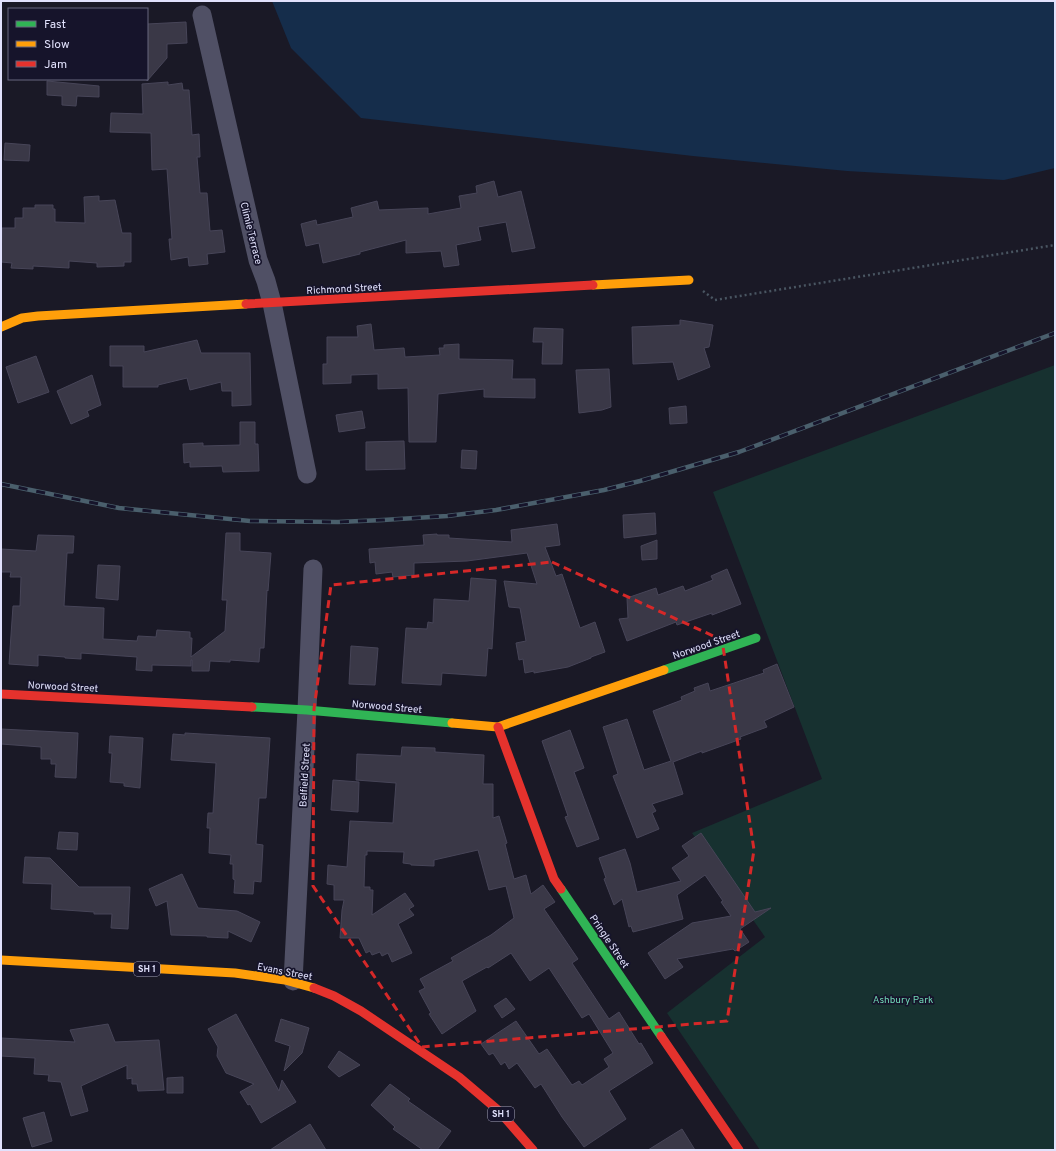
<svg xmlns="http://www.w3.org/2000/svg" width="1056" height="1151" font-family="Overpass,sans-serif">
	<style>
		.green { fill: #173130 }
		.water { fill: #152d4b }
		.building { fill: #3a3847; stroke: #474558 }
		.lines { fill: none; stroke-linecap: round; stroke-linejoin: round }
		.path { stroke: #495561; stroke-width: 2.5; stroke-dasharray: 2 3; stroke-linecap: butt }
		.street { stroke: #505065; stroke-width: 19 }
		.fast { stroke: #30b455; stroke-width: 9 }
		.slow { stroke: #ff9f0a; stroke-width: 9 }
		.jam { stroke: #e5322d; stroke-width: 9 }
		.rail-casing { stroke: #4a5f6c; stroke-width: 4.5 }
		.rail { stroke: #16142b; stroke-width: 3; stroke-dasharray: 9; stroke-linecap: butt }
		.marked { fill: none; stroke: #d62828; stroke-width: 3; stroke-dasharray: 8 5; stroke-linejoin: round }
		.labels { text-anchor: middle; stroke-width: 3.5; stroke-linejoin: round; paint-order: stroke }
		.shield { fill: #16142b; stroke: #a4a4bd; stroke-width: 1 }
		.shield-label { font-size: 9px; font-weight: bold; fill: #e1e1fc }
		.street-label { font-size: 10px; fill: #e1e1fc; stroke: #16142b }
		.park-label { font-size: 10px; fill: #71d8b6; stroke: #16142b }
	</style>
	<rect width="100%" height="100%" fill="#1a1926"/>
	<path class="green" d="M 1055,365 L 1055,1150 L 760,1150 L 667,1013 L 765,937 L 692,833 L 822,779 L 713,492 Z"/>
	<path class="water" d="M 272,1 L 1055,1 L 1055,168 L 1004,180 L 847,171 L 693,156 L 361,118 L 291,48 Z"/>
	<g class="building">
		<path d="M 186,22 L 187,43 L 167,44 L 167,58 L 147,81 L 147,24 Z"/>
		<path d="M 47,81 L 99,86 L 99,97 L 77,96 L 76,106 L 62,105 L 62,96 L 47,95 Z"/>
		<path d="M 168,82 L 168,85 L 182,83 L 183,90 L 189,90 L 192,135 L 199,134 L 200,157 L 197,157 L 200,193 L 207,193 L 210,231 L 222,230 L 225,252 L 207,254 L 208,264 L 189,266 L 188,257 L 171,260 L 169,239 L 172,239 L 167,169 L 152,170 L 151,133 L 110,132 L 111,113 L 143,114 L 142,84 Z"/>
		<path d="M 5,143 L 30,145 L 29,161 L 4,160 Z"/>
		<path d="M 494,181 L 498,197 L 521,191 L 535,248 L 512,252 L 506,222 L 478,227 L 481,240 L 456,245 L 459,265 L 444,267 L 441,251 L 406,253 L 406,240 L 360,252 L 360,254 L 323,263 L 319,243 L 306,246 L 301,224 L 316,220 L 317,225 L 353,217 L 351,208 L 377,201 L 379,210 L 428,208 L 428,214 L 461,208 L 459,196 L 477,193 L 476,186 Z"/>
		<path d="M 99,196 L 99,201 L 115,200 L 122,233 L 131,233 L 131,262 L 124,262 L 124,266 L 97,267 L 97,263 L 69,261 L 69,268 L 33,266 L 33,269 L 11,268 L 12,263 L 1,262 L 2,228 L 15,228 L 15,218 L 23,218 L 23,208 L 35,208 L 35,205 L 53,205 L 53,209 L 55,209 L 55,222 L 85,223 L 84,197 Z"/>
		<path d="M 680,320 L 713,325 L 709,347 L 704,348 L 710,367 L 678,380 L 673,362 L 633,364 L 632,327 L 680,325 Z"/>
		<path d="M 371,324 L 374,350 L 404,348 L 405,357 L 440,355 L 439,348 L 444,348 L 444,345 L 459,344 L 459,359 L 513,360 L 512,379 L 535,379 L 535,398 L 484,397 L 484,389 L 438,394 L 436,442 L 409,442 L 408,388 L 378,389 L 378,374 L 351,375 L 351,383 L 323,384 L 323,364 L 327,364 L 327,337 L 358,337 L 357,326 Z"/>
		<path d="M 534,328 L 563,329 L 562,364 L 542,364 L 543,342 L 533,342 Z"/>
		<path d="M 197,340 L 201,353 L 250,353 L 251,405 L 232,406 L 232,391 L 222,391 L 221,382 L 190,390 L 187,378 L 158,385 L 158,387 L 123,387 L 123,366 L 110,366 L 110,346 L 144,346 L 144,352 Z"/>
		<path d="M 36,356 L 49,392 L 18,403 L 6,367 Z"/>
		<path d="M 609,369 L 611,407 L 602,410 L 579,413 L 576,370 Z"/>
		<path d="M 92,375 L 101,405 L 87,411 L 89,416 L 71,424 L 57,391 Z"/>
		<path d="M 686,406 L 687,423 L 670,424 L 669,408 Z"/>
		<path d="M 362,411 L 365,428 L 339,432 L 336,415 Z"/>
		<path d="M 240,422 L 255,422 L 255,444 L 258,444 L 259,471 L 223,472 L 222,466 L 190,467 L 190,462 L 184,463 L 183,444 L 203,443 L 203,446 L 240,445 Z"/>
		<path d="M 404,441 L 405,469 L 366,470 L 366,442 Z"/>
		<path d="M 462,450 L 477,451 L 476,469 L 461,468 Z"/>
		<path d="M 655,513 L 656,534 L 624,538 L 623,515 Z"/>
		<path d="M 557,524 L 560,545 L 545,547 L 556,576 L 562,574 L 580,628 L 595,622 L 605,652 L 591,657 L 591,658 L 568,667 L 534,673 L 534,671 L 525,673 L 523,659 L 519,660 L 516,643 L 526,641 L 520,608 L 509,607 L 504,581 L 537,584 L 527,553 L 467,561 L 414,563 L 414,575 L 393,577 L 392,572 L 376,574 L 375,562 L 370,563 L 369,549 L 424,545 L 423,535 L 437,534 L 437,535 L 449,535 L 449,538 L 512,542 L 511,530 Z"/>
		<path d="M 226,533 L 240,533 L 240,551 L 271,553 L 268,591 L 267,590 L 264,648 L 260,648 L 259,662 L 230,660 L 230,662 L 210,661 L 209,671 L 192,671 L 192,660 L 191,660 L 191,666 L 152,665 L 152,671 L 136,670 L 137,657 L 81,653 L 81,659 L 65,658 L 65,657 L 38,655 L 38,666 L 9,664 L 13,606 L 20,606 L 21,577 L 10,577 L 11,572 L 1,572 L 1,549 L 36,551 L 38,535 L 74,536 L 73,553 L 67,553 L 64,606 L 104,608 L 103,639 L 137,641 L 138,636 L 156,637 L 157,630 L 190,632 L 190,638 L 192,638 L 191,657 L 225,631 L 227,600 L 222,600 Z"/>
		<path d="M 657,540 L 657,559 L 642,560 L 641,546 Z"/>
		<path d="M 98,565 L 120,566 L 118,600 L 96,598 Z"/>
		<path d="M 727,569 L 741,604 L 712,615 L 712,613 L 677,625 L 676,622 L 627,641 L 619,619 L 628,618 L 627,598 L 656,588 L 658,595 L 683,586 L 685,591 L 713,580 L 711,576 Z"/>
		<path d="M 471,578 L 496,580 L 492,649 L 488,648 L 486,676 L 442,673 L 441,685 L 402,683 L 406,628 L 427,629 L 428,622 L 433,623 L 434,599 L 469,601 Z"/>
		<path d="M 351,646 L 378,648 L 375,685 L 349,684 Z"/>
		<path d="M 777,664 L 794,707 L 764,721 L 767,727 L 740,737 L 741,739 L 702,753 L 702,751 L 673,762 L 683,794 L 652,804 L 656,811 L 652,813 L 659,829 L 637,838 L 613,776 L 618,774 L 603,727 L 627,719 L 644,770 L 671,761 L 653,711 L 682,700 L 681,697 L 695,691 L 694,688 L 708,683 L 710,691 L 764,673 L 763,670 Z"/>
		<path d="M 1,729 L 78,733 L 76,778 L 55,777 L 56,764 L 51,764 L 51,759 L 41,759 L 41,747 L 1,744 Z"/>
		<path d="M 570,730 L 584,768 L 574,772 L 599,839 L 577,847 L 565,817 L 568,816 L 542,741 Z"/>
		<path d="M 185,733 L 270,738 L 266,798 L 259,798 L 256,844 L 263,845 L 261,882 L 254,881 L 253,894 L 234,893 L 235,880 L 233,879 L 233,864 L 230,864 L 231,855 L 209,853 L 210,828 L 207,828 L 208,813 L 213,813 L 216,763 L 171,760 L 173,734 L 185,735 Z"/>
		<path d="M 110,736 L 143,738 L 140,788 L 124,786 L 124,783 L 110,782 L 112,753 L 109,753 Z"/>
		<path d="M 402,747 L 435,748 L 435,752 L 484,755 L 483,784 L 493,784 L 493,818 L 499,816 L 507,843 L 505,844 L 514,879 L 526,875 L 531,894 L 543,885 L 555,902 L 544,909 L 578,959 L 572,963 L 609,1019 L 619,1012 L 639,1044 L 641,1043 L 653,1063 L 609,1091 L 626,1119 L 584,1147 L 562,1117 L 541,1084 L 535,1088 L 517,1063 L 509,1069 L 505,1062 L 501,1065 L 493,1053 L 489,1055 L 481,1044 L 516,1021 L 539,1054 L 547,1049 L 572,1085 L 579,1081 L 582,1085 L 609,1067 L 604,1059 L 613,1053 L 589,1014 L 582,1018 L 549,968 L 530,981 L 511,953 L 488,968 L 487,967 L 462,981 L 476,1011 L 442,1034 L 429,1014 L 431,1013 L 419,991 L 425,988 L 420,979 L 453,961 L 451,958 L 491,935 L 514,918 L 506,886 L 489,890 L 478,850 L 434,860 L 434,866 L 411,865 L 411,864 L 403,863 L 404,852 L 367,851 L 367,855 L 365,855 L 364,887 L 370,887 L 370,890 L 373,890 L 372,915 L 405,893 L 414,906 L 409,909 L 414,915 L 398,924 L 412,953 L 392,962 L 388,953 L 382,956 L 380,952 L 372,955 L 370,951 L 366,953 L 359,938 L 340,938 L 342,910 L 344,900 L 334,900 L 334,885 L 327,884 L 328,865 L 347,867 L 350,821 L 393,823 L 396,783 L 356,780 L 357,754 L 401,756 Z"/>
		<path d="M 333,780 L 359,782 L 358,812 L 331,810 Z"/>
		<path d="M 59,832 L 78,833 L 77,850 L 57,849 Z"/>
		<path d="M 701,833 L 755,912 L 771,908 L 740,929 L 749,942 L 735,951 L 733,949 L 677,959 L 683,967 L 665,979 L 648,953 L 692,923 L 731,916 L 721,902 L 723,901 L 705,875 L 677,895 L 683,919 L 633,932 L 631,926 L 629,927 L 622,899 L 614,905 L 604,879 L 606,878 L 599,858 L 625,849 L 630,863 L 637,892 L 681,881 L 672,868 L 689,856 L 682,846 Z"/>
		<path d="M 25,857 L 50,858 L 79,887 L 130,887 L 128,929 L 111,928 L 112,914 L 94,914 L 94,912 L 51,909 L 52,884 L 23,883 Z"/>
		<path d="M 182,874 L 198,908 L 237,911 L 260,922 L 251,942 L 228,931 L 228,938 L 207,937 L 207,936 L 171,935 L 167,901 L 156,906 L 149,889 Z"/>
		<path d="M 506,998 L 515,1009 L 502,1018 L 494,1006 Z"/>
		<path d="M 236,1014 L 279,1091 L 282,1080 L 296,1102 L 261,1123 L 250,1104 L 248,1105 L 240,1092 L 254,1084 L 226,1073 L 217,1056 L 218,1047 L 208,1029 Z"/>
		<path d="M 281,1019 L 309,1028 L 302,1053 L 284,1071 L 290,1046 L 275,1041 Z"/>
		<path d="M 108,1024 L 115,1042 L 159,1040 L 164,1090 L 138,1091 L 137,1084 L 132,1084 L 132,1078 L 127,1079 L 127,1065 L 81,1086 L 88,1111 L 71,1116 L 61,1082 L 48,1081 L 49,1075 L 34,1074 L 35,1058 L 1,1056 L 1,1038 L 75,1042 L 70,1030 Z"/>
		<path d="M 339,1051 L 360,1065 L 339,1077 L 328,1067 Z"/>
		<path d="M 183,1077 L 183,1093 L 167,1093 L 167,1078 Z"/>
		<path d="M 390,1084 L 410,1099 L 408,1101 L 451,1131 L 437,1150 L 423,1150 L 393,1129 L 395,1127 L 371,1105 Z"/>
		<path d="M 44,1112 L 52,1141 L 32,1147 L 23,1118 Z"/>
		<path d="M 310,1124 L 326,1150 L 270,1150 Z"/>
		<path d="M 682,1129 L 695,1150 L 648,1150 Z"/>
	</g>
	<g class="lines">
		<path class="path" d="M 703,291 L 715,300 L 1055,245"/>
		<g class="street">
			<path d="M 202,15 L 258,260 L 266,281 L 272,303 L 307,474"/>
			<path d="M 293,981 L 307,710 L 313,569"/>
		</g>
		<g class="fast">
			<path d="M 664,670 L 756,638"/>
			<path d="M 252,707 L 307,710 L 452,723"/>
			<path d="M 561,889 L 661,1036"/>
		</g>
		<g class="slow">
			<path d="M 593,285 L 689,280"/>
			<path d="M 1,327 L 22,318 L 38,316 L 246,304"/>
			<path d="M 452,723 L 498,727 L 664,670"/>
			<path d="M 1,960 L 235,973 L 285,980 L 314,988"/>
		</g>
		<g class="jam">
			<path d="M 246,304 L 593,285"/>
			<path d="M 1,694 L 252,707"/>
			<path d="M 498,727 L 554,879 L 561,889"/>
			<path d="M 314,988 L 334,996 L 361,1011 L 459,1077 L 499,1111 L 533,1150"/>
			<path d="M 661,1036 L 739,1150"/>
		</g>
		<defs>
			<path id="rail" d="M 1,484 L 119,508 L 250,521 L 338,522 L 383,520 L 447,516 L 496,510 L 604,490 L 640,481 L 739,452 L 1055,333"/>
		</defs>
		<use href="#rail" class="rail-casing"/>
		<use href="#rail" class="rail"/>
	</g>
	<path class="marked" d="M 552,562 L 722,640 L 754,850 L 727,1021 L 422,1047 L 313,886 L 314,709 L 331,585 Z"/>
	<g class="labels">
		<g class="shield">
			<rect x="134" y="962" width="26" height="14" rx="3"/>
			<rect x="488" y="1107" width="26" height="14" rx="3"/>
		</g>
		<g class="shield-label">
			<text x="147" y="972">SH 1</text>
			<text x="501" y="1117">SH 1</text>
		</g>
		<g class="street-label">
			<text transform="translate(252 233) rotate(76)" y="4">Climie Terrace</text>
			<text transform="translate(344 288) rotate(-3)" y="4">Richmond Street</text>
			<text transform="translate(706 644) rotate(-19)" y="4">Norwood Street</text>
			<text transform="translate(63 686) rotate(3)" y="4">Norwood Street</text>
			<text transform="translate(387 706) rotate(5)" y="4">Norwood Street</text>
			<text transform="translate(304 775) rotate(-87)" y="4">Belfield Street</text>
			<text transform="translate(610 941) rotate(56)" y="4">Pringle Street</text>
			<text transform="translate(285 971) rotate(11)" y="4">Evans Street</text>
		</g>
		<g class="park-label">
			<text x="903" y="1003">Ashbury Park</text>
		</g>
	</g>
	<rect width="1056" height="1151" fill="none" stroke="#e1e1fc" stroke-width="4"/>
	<rect x="8" y="8" width="140" height="72" fill="#16142b" stroke="#67667f"/>
	<rect x="16" y="21" width="20" height="6" fill="#30b455" stroke="#67667f"/>
	<text x="44" y="28" font-size="12" fill="#e1e1fc">Fast</text>
	<rect x="16" y="41" width="20" height="6" fill="#ff9f0a" stroke="#67667f"/>
	<text x="44" y="48" font-size="12" fill="#e1e1fc">Slow</text>
	<rect x="16" y="61" width="20" height="6" fill="#e5322d" stroke="#67667f"/>
	<text x="44" y="68" font-size="12" fill="#e1e1fc">Jam</text>
</svg>
